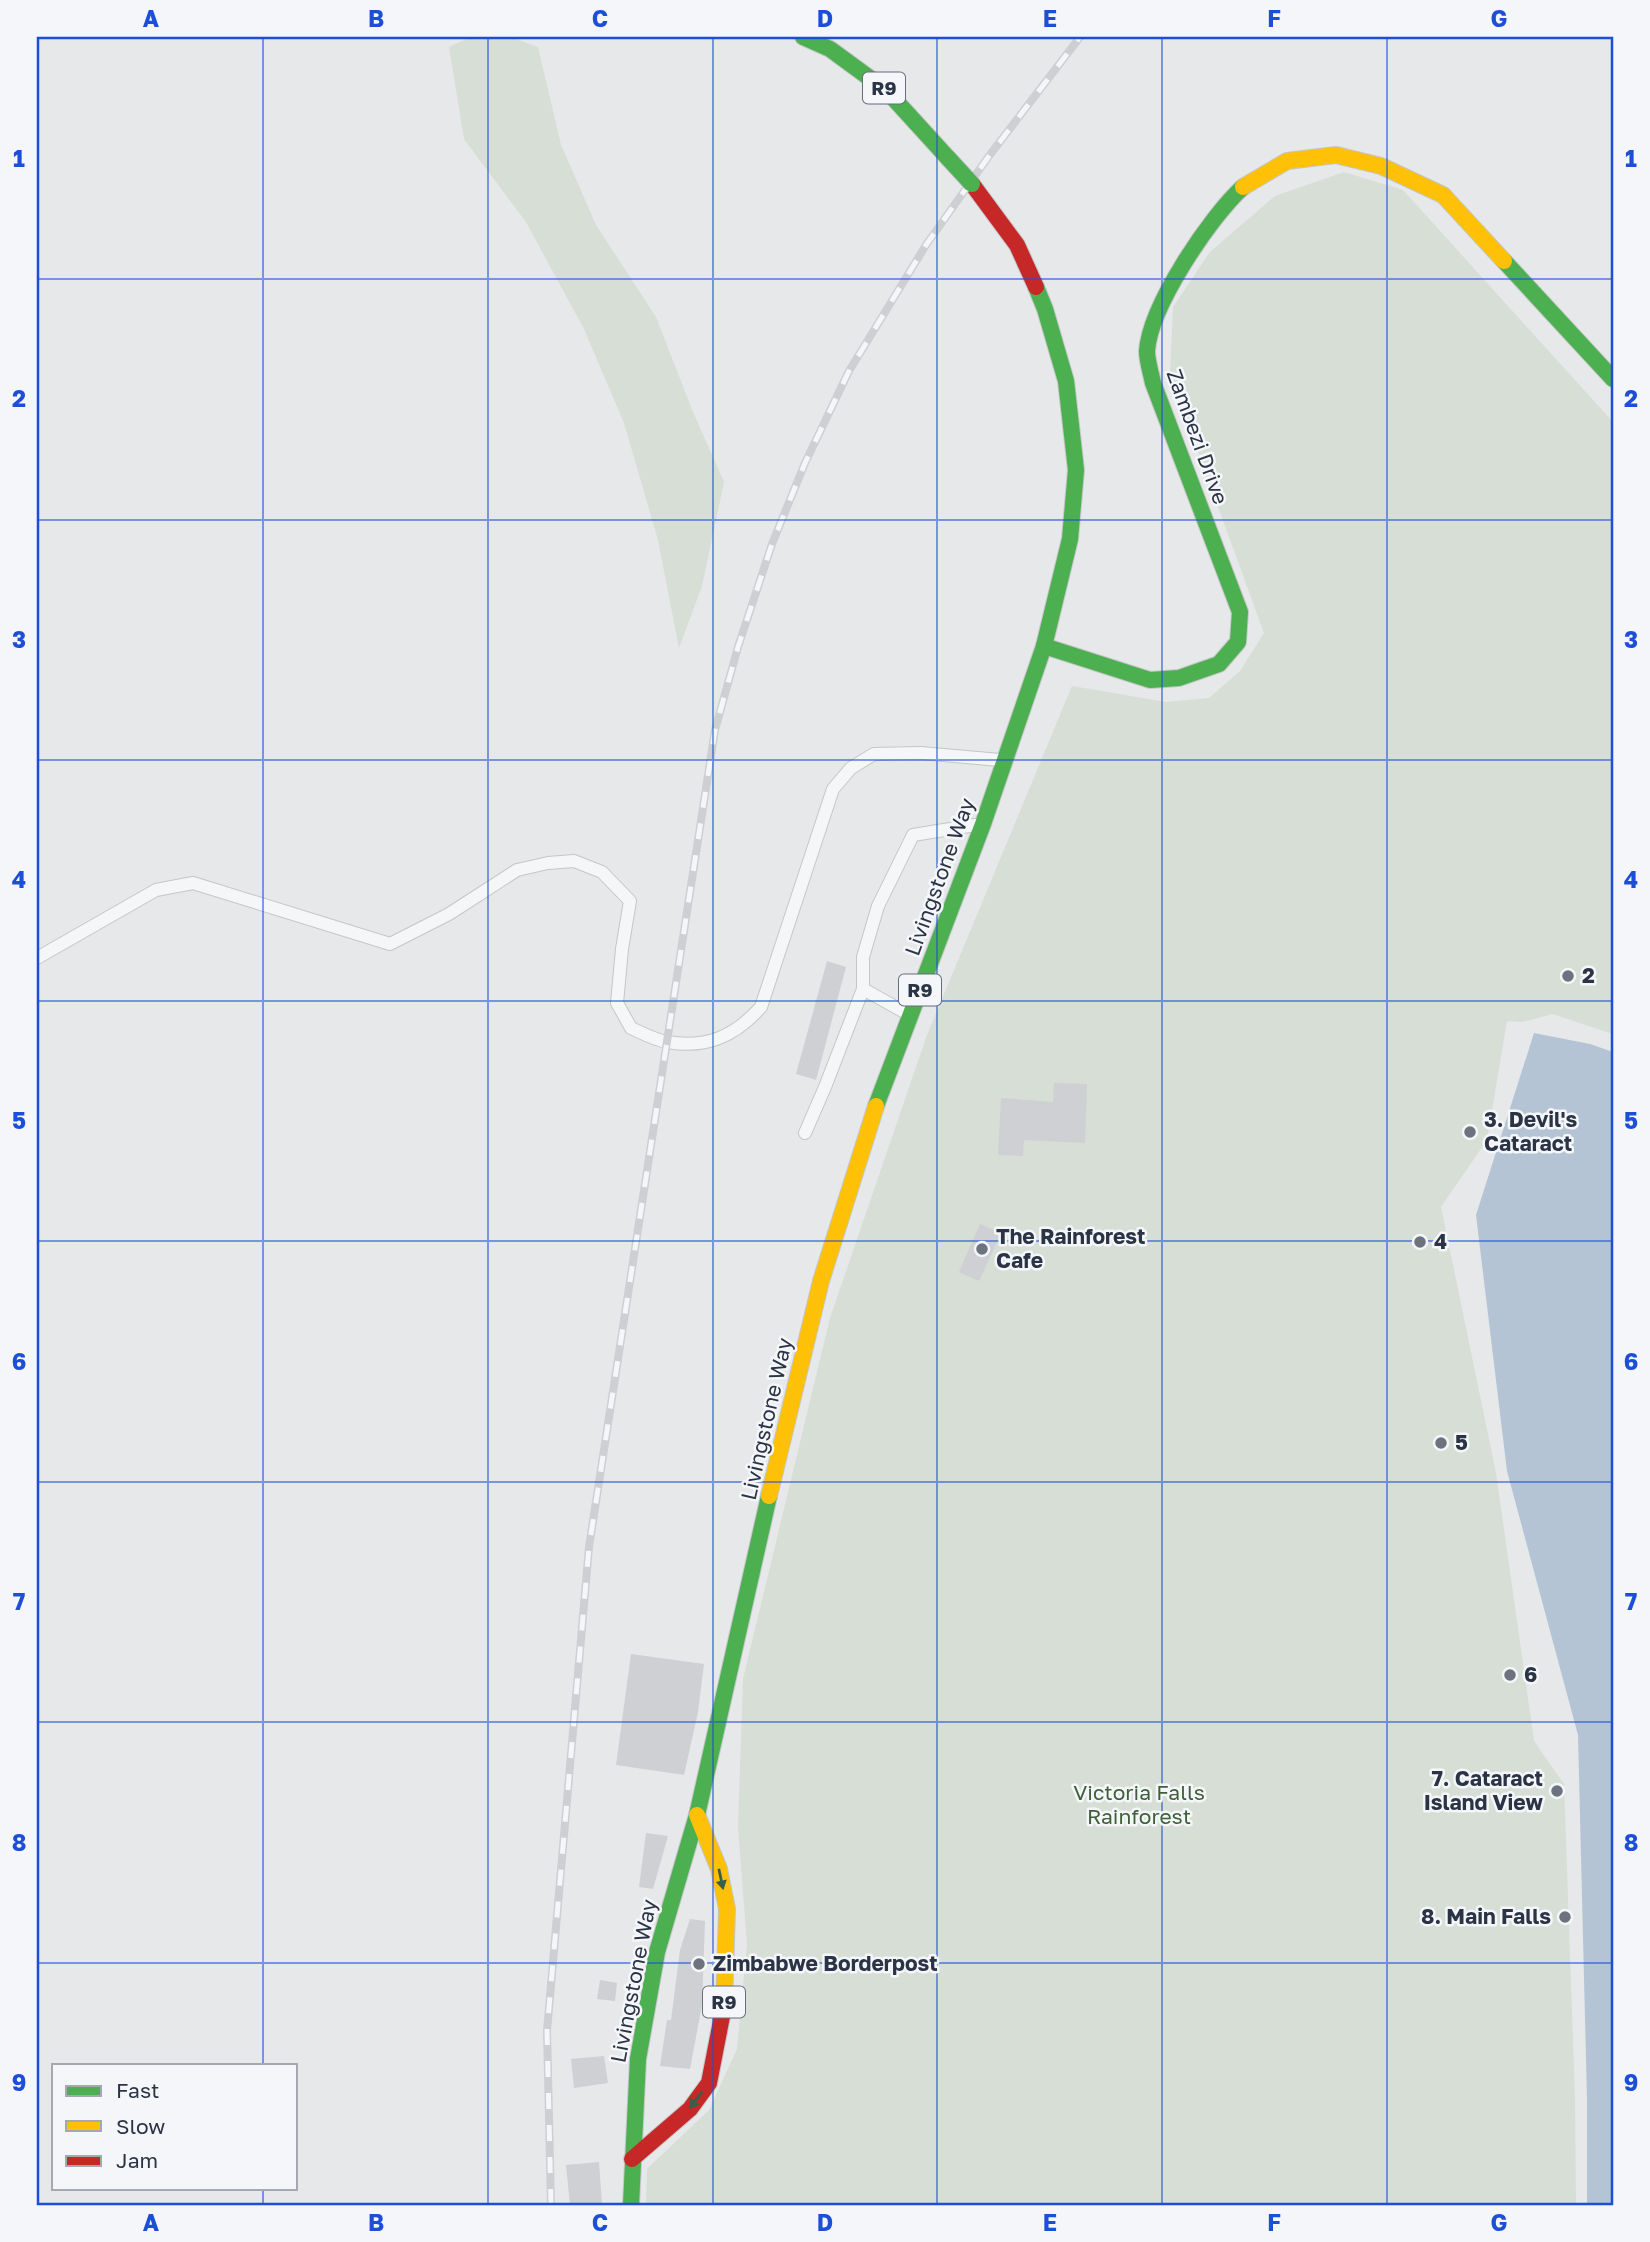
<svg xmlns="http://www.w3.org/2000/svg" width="1650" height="2242" font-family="'Golos Text',sans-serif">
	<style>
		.green { fill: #d6ded6 }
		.water { fill: #b4c4d5 }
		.building { fill: #ced0d3 }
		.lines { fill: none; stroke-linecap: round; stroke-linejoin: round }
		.lane-casing { stroke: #c4c6c8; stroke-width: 14 }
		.fast-casing { stroke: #c4c6c8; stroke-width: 18 }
		.slow-casing { stroke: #c4c6c8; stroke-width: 18 }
		.jam-casing { stroke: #c4c6c8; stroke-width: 18 }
		.lane { stroke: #f5f6f7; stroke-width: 12 }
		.fast { stroke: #4caf50; stroke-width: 16 }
		.slow { stroke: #ffc107; stroke-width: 16 }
		.jam { stroke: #c62828; stroke-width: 16 }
		.rail-casing { stroke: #cecfd2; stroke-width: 8 }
		.rail { stroke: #f4f6f9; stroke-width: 5; stroke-dasharray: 16; stroke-linecap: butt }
		.fast-bridge-casing { stroke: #b8bbbf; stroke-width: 18; stroke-linecap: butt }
		.fast-bridge { stroke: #4caf50; stroke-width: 16 }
		.oneway { fill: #375f49 }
		.grid { fill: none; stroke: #1d4ed8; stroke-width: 2; stroke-opacity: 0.55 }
		.poi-dot { fill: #6c737f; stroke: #f4f6f9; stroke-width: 2.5 }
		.labels { text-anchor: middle; stroke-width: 5; stroke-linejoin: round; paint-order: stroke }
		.shield { fill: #f4f6f9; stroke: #676e7b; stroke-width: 2 }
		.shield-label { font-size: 19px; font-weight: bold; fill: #2b3445 }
		.street-label { font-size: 21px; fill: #2b3445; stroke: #f4f6f9 }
		.poi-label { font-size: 21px; font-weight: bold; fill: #2b3445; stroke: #f4f6f9; text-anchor: start }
		.park-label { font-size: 21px; fill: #3f6138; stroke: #f4f6f9 }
		.neatline { fill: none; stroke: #1d4ed8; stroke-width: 2.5 }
		.grid-label { font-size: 23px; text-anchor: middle; font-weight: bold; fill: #1d4ed8 }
	</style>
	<rect width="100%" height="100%" fill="#e6e8ea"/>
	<g class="green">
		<path d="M 471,37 L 511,37 L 538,47 L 561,145 L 596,225 L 656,317 L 693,412 L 724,482 L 702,586 L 679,648 L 658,540 L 624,423 L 584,329 L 526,222 L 464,139 L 449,47 Z"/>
		<path d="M 1344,172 L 1403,190 L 1613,422 L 1613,1034 L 1553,1014 L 1522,1022 L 1507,1021 L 1487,1140 L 1441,1207 L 1496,1473 L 1534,1741 L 1564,1784 L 1575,2098 L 1576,2205 L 646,2205 L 647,2169 L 709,2110 L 737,2049 L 747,1944 L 738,1827 L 743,1679 L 830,1318 L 927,1035 L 1072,686 L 1166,702 L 1209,698 L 1240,671 L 1264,633 L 1170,375 L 1173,307 L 1210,252 L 1275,196 Z"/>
	</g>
	<path class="water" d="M 1534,1033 L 1590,1044 L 1613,1052 L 1613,2205 L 1587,2205 L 1587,2099 L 1578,1735 L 1507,1471 L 1476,1215 Z"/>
	<g class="building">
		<path d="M 827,961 L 846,967 L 816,1080 L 796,1074 Z"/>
		<path d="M 1054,1083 L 1087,1084 L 1085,1143 L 1024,1140 L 1023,1156 L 998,1155 L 1001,1098 L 1053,1102 Z"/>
		<path d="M 980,1224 L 1001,1233 L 979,1281 L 959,1272 Z"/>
		<path d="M 631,1654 L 704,1664 L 698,1712 L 684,1775 L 616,1765 Z"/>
		<path d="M 646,1833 L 668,1836 L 653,1889 L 639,1887 Z"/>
		<path d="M 690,1919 L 705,1921 L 702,2005 L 690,2069 L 660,2066 L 667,2020 L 671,2020 L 680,1950 Z"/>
		<path d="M 600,1980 L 617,1983 L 615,2001 L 597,1999 Z"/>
		<path d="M 604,2056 L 608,2083 L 574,2088 L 571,2059 Z"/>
		<path d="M 599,2162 L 602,2205 L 570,2205 L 566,2165 Z"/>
	</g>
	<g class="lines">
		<defs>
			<g id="lane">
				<path d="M 37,958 L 156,890 L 193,883 L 390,944 L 449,914 L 517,870 L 548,863 L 574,861 L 602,872 L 630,901 L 622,949 L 617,1003 L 631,1028 C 642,1033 655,1040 667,1042 C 707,1049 735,1036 761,1007 L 833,789 L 851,768 L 874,754 L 921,753 L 1000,760"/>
				<path d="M 863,989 L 908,1014"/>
				<path d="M 805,1133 L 825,1087 L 863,989 L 863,957 L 878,906 L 913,835 L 975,825"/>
			</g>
			<g id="fast">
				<path d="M 803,37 L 830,49 L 886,90 L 948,158"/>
				<path d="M 1504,261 L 1613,379"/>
				<path d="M 1044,646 L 1150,680 L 1179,678 L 1219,664 L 1238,642 L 1240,612 L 1153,383 C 1151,373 1147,361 1147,351 C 1150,306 1210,217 1243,187"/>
				<path d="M 876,1106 L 983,824 L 1044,646 L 1070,539 L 1076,470 L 1066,381 L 1045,309 L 1036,287"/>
				<path d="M 631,2205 L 638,2059 L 657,1952 L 697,1815 L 769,1496"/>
			</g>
			<g id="slow">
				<path d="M 1243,187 L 1287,161 L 1336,155 L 1381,166 L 1443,195 L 1504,261"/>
				<path d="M 769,1496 L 821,1281 L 876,1106"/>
				<path d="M 697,1815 L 719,1869 L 727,1909 L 724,2006"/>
			</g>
			<g id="jam">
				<path d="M 972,184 L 1017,245 L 1036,287"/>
				<path d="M 632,2159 L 690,2109 L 709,2083 L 724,2006"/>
			</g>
		</defs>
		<use href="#lane" class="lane-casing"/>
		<use href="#fast" class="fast-casing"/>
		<use href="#slow" class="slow-casing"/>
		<use href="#jam" class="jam-casing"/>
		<use href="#lane" class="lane"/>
		<use href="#fast" class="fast"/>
		<use href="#slow" class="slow"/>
		<use href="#jam" class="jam"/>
		<defs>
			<path id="rail" d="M 551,2205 L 547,2031 L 589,1547 L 715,730 L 738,647 L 772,544 L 805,463 L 849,371 L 926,245 L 989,156 L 1080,37"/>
		</defs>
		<use href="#rail" class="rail-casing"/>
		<use href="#rail" class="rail"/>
		<defs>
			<path id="fast-bridge" d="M 948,158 L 972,184"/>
		</defs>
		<use href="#fast-bridge" class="fast-bridge-casing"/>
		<use href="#fast-bridge" class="fast-bridge"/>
	</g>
	<defs><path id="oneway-solid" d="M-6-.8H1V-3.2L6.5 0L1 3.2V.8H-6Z" transform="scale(1.75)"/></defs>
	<g class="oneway">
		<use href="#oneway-solid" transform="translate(721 1879) rotate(78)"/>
		<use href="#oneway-solid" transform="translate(696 2100) rotate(127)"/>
	</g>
	<path class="grid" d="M 263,37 L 263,2065M 488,37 L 488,2205M 713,37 L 713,2205M 937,37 L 937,2205M 1162,37 L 1162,2205M 1387,37 L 1387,2205M 37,279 L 1613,279M 37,520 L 1613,520M 37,760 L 1613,760M 37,1001 L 1613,1001M 37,1241 L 1613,1241M 37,1482 L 1613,1482M 37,1722 L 1613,1722M 37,1963 L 1613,1963M 263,2188 L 263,2205"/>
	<g class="poi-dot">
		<circle cx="1568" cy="976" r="7"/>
		<circle cx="1470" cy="1132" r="7"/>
		<circle cx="1420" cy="1242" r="7"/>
		<circle cx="982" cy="1249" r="7"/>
		<circle cx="1441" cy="1443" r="7"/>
		<circle cx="1510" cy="1675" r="7"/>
		<circle cx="1557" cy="1791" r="7"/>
		<circle cx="1565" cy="1917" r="7"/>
		<circle cx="699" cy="1964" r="7"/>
	</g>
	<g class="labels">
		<g class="shield">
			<rect x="863" y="72.5" width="42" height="31" rx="5"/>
			<rect x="899" y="974.5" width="42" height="31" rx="5"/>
			<rect x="703" y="1986.5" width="42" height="31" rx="5"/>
		</g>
		<g class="shield-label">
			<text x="884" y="95">R9</text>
			<text x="920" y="997">R9</text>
			<text x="724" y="2009">R9</text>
		</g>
		<g class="street-label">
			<text transform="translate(1197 437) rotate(70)" y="7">Zambezi Drive</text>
			<text transform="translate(940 877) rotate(-70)" y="7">Livingstone Way</text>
			<text transform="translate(767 1419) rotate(-77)" y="7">Livingstone Way</text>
			<text transform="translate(634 1981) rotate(-79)" y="7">Livingstone Way</text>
		</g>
		<g class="poi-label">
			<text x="1582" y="983">2</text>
			<text x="1484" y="1127">3. Devil's<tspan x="1484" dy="24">Cataract</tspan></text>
			<text x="996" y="1244">The Rainforest<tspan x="996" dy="24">Cafe</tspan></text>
			<text x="1434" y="1249">4</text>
			<text x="1455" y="1450">5</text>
			<text x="1524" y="1682">6</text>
			<text x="1543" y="1786" text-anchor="end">7. Cataract<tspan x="1543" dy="24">Island View</tspan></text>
			<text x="1551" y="1924" text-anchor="end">8. Main Falls</text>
			<text x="713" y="1971">Zimbabwe Borderpost</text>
		</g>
		<g class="park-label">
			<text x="1139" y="1800">Victoria Falls<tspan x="1139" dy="24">Rainforest</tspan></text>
		</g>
	</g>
	<rect width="1650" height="2242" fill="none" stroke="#f4f6f9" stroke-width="77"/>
	<rect x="52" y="2064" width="245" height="126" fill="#f4f6f9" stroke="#a4a8b1" stroke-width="2"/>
	<rect x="66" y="2086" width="35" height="10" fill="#4caf50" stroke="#a4a8b1" stroke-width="2"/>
	<text x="116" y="2098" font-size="21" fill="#2b3445">Fast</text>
	<rect x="66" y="2121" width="35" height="10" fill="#ffc107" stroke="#a4a8b1" stroke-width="2"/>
	<text x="116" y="2134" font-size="21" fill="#2b3445">Slow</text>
	<rect x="66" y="2156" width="35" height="10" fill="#c62828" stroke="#a4a8b1" stroke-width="2"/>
	<text x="116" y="2168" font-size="21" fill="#2b3445">Jam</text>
	<rect x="38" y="38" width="1574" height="2166" class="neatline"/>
	<g class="grid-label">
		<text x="151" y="27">A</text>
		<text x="376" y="27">B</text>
		<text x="600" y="27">C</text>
		<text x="825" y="27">D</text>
		<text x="1050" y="27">E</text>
		<text x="1274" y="27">F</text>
		<text x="1499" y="27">G</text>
		<text x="19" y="167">1</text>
		<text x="1631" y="167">1</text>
		<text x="19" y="407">2</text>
		<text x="1631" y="407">2</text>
		<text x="19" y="648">3</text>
		<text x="1631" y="648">3</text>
		<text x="19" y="888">4</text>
		<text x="1631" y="888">4</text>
		<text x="19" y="1129">5</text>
		<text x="1631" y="1129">5</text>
		<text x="19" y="1370">6</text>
		<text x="1631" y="1370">6</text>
		<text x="19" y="1610">7</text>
		<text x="1631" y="1610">7</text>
		<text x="19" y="1851">8</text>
		<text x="1631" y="1851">8</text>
		<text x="19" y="2091">9</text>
		<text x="1631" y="2091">9</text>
		<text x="151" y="2231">A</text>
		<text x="376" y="2231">B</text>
		<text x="600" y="2231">C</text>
		<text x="825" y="2231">D</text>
		<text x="1050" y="2231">E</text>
		<text x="1274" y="2231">F</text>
		<text x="1499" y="2231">G</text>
	</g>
</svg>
